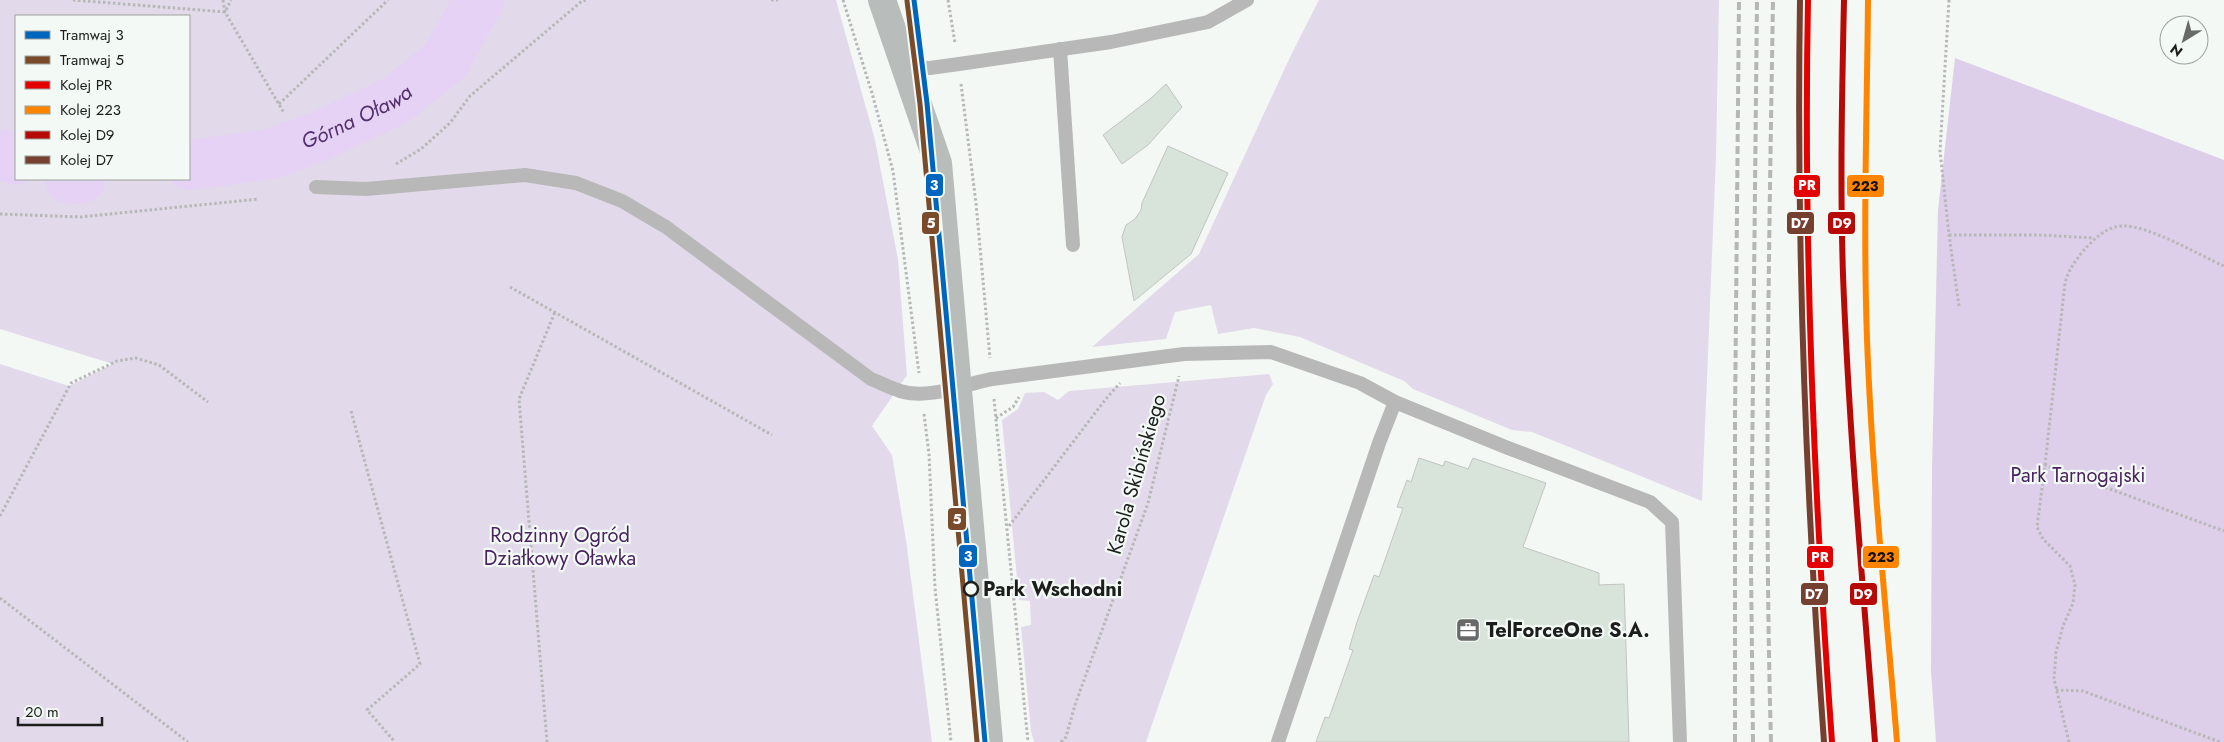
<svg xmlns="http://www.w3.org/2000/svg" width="2224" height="742" font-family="Jost,sans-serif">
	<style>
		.green { fill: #e2daea; fill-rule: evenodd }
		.forest { fill: #ddcfe9 }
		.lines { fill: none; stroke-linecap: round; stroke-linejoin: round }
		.river { stroke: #e5d2f5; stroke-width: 50 }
		.building { fill: #d8e3da; stroke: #c2c4c2 }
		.path { stroke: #b6b7b6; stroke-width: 3; stroke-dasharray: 2.5 2.5; stroke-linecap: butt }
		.lane { stroke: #b8b8b8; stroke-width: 14 }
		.primary { stroke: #b8bcba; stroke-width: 28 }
		.rail { stroke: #b4b7b5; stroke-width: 4; stroke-dasharray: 8 4; stroke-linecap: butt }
		.rail-1-casing { stroke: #f3f9f4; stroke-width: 10 }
		.rail-2-casing { stroke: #f3f9f4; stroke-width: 10 }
		.rail-3-casing { stroke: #f3f9f4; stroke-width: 10 }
		.rail-4-casing { stroke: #f3f9f4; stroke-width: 10 }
		.rail-1 { stroke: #e50000; stroke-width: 6 }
		.rail-2 { stroke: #ff8500; stroke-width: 6 }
		.rail-3 { stroke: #b70a06; stroke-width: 6 }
		.rail-4 { stroke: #754030; stroke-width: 6 }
		.tram-1-casing { stroke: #f3f9f4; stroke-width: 9 }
		.tram-2-casing { stroke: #f3f9f4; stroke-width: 9 }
		.tram-1 { stroke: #0065bd; stroke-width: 5 }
		.tram-2 { stroke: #7a4b2a; stroke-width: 5 }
		.stop-dot { fill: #f3f9f4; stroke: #1c1e1d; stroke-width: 2.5 }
		.labels { text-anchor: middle; stroke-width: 4.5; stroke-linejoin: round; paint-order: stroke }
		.street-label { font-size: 20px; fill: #1c1e1d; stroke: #f3f9f4 }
		.park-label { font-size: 20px; fill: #492360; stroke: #f3f9f4 }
		.stop-label { font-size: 20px; font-weight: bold; fill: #1c1e1d; stroke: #f3f9f4; text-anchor: start }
		.poi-label { font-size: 20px; font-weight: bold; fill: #1c1e1d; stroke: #f3f9f4; text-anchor: start }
		.water-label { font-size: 21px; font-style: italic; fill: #55306d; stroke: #f3f9f4 }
		.line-badge { stroke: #f3f9f4; stroke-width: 2 }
		.badge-label { font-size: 14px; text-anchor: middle; font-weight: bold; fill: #fff }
		.pale-badge-label { font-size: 14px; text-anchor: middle; font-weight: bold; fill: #111 }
	</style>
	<rect width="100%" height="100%" fill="#f4f8f5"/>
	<g class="green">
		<path d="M 0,0 L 836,0 L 875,140 L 898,259 L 907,375 L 872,426 L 892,455 L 906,540 L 932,742 L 0,742 L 0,364 L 69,386 L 113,364 L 0,329 ZM 16,16 L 189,16 L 189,179 L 16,179 Z"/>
		<path d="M 1319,0 L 1719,0 L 1716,157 L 1702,501 L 1532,432 L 1512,430 L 1413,389 L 1404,381 L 1300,337 L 1254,328 L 1218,334 L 1211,305 L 1175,312 L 1166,339 L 1092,347 L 1199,254 L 1291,55 Z"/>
		<path d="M 1269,374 L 1273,384 L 1266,395 L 1146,742 L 1034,742 L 1031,731 L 1021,627 L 1031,625 L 1030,601 L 1019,600 L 1002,420 L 1018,409 L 1025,393 L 1044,392 L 1058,400 L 1069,391 Z"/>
	</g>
	<path class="forest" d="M 1955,58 L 2224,160 L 2224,742 L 1936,742 L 1931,671 L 1932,468 L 1938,210 Z"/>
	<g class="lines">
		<g class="river">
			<path d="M 0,154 L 16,160"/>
			<path id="s1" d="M 189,165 L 271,154 L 322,135 L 396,100 L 445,61 L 479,0"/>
			<path d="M 70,179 L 80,179"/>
		</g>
	</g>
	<g class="building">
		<path d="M 1166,84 L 1182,107 L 1148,145 L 1122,164 L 1103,135 L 1150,99 Z"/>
		<path d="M 1168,146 L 1228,173 L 1191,254 L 1134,301 L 1122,237 L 1126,225 L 1135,219 L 1141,210 L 1142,203 Z"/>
		<path d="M 1419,458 L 1443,466 L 1445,461 L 1468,469 L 1473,458 L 1546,483 L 1523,547 L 1599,573 L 1599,585 L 1624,584 L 1629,742 L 1316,742 L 1325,717 L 1329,718 L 1353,650 L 1349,649 L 1357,622 L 1374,575 L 1379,577 L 1403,508 L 1397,507 L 1407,480 L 1411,482 Z"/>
	</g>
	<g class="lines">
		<g class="path">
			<path d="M 73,0 L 225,12 L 231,0"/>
			<path d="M 223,0 L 225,12 L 284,113"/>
			<path d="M 771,0 L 778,0"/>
			<path d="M 843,0 L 872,93 L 893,171 L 919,373"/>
			<path d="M 948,0 L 955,43"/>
			<path d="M 1949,0 L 1940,151 L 1949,235 L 1959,306"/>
			<path d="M 961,84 L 976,203 L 990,358"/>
			<path d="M 279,104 L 388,0"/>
			<path d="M 396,164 L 421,149 L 450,123 L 470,96 L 582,1 L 587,0"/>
			<path d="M 0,214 L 81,217 L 258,199"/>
			<path d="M 1949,235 L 2039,235 L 2094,238"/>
			<path d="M 510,287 L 772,435"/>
			<path d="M 994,399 L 1028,742"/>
			<path d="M 351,411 L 420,664 L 367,710 L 395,742"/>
			<path d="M 924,414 L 929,454 L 935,588 L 951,742"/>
			<path d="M 996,418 L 1013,407 L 1019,397"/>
			<path d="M 2045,465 L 2065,283 C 2068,270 2076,260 2084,250 C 2094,239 2107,226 2123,226 C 2148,225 2199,255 2224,266"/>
			<path d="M 0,516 L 71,383 L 117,361 L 136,358 L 159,365 L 208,402"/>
			<path d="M 1009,526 L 1105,400 L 1120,383"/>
			<path d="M 0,598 L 188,742"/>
			<path d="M 2056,690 L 2083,691 L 2220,742"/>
			<path d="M 547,742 L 519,399 L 555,312"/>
			<path d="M 1061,742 L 1066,737 L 1075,705 L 1148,503 L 1179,376"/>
			<path d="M 2069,742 L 2054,679 L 2056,652 L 2063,626 L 2073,603 L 2075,585 L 2070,566 L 2043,539 L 2037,527 L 2045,465 L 2224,531"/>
		</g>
		<g class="lane">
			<path d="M 1060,49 L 1073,245"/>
			<path d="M 904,68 L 930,68 L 959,64 L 1111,42 L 1208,22 L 1247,0"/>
			<path d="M 316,187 L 366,189 L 525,175 L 576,183 L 622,201 L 666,227 L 871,379 C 881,383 890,388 900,391 C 928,400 965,384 992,379 L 1184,354 L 1271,352 L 1360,383 L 1395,402 L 1508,448 L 1650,502 L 1672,522 L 1680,742"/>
			<path d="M 1278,742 L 1379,443 L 1395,402"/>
		</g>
		<path class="primary" d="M 882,0 L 938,163 L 989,742"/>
		<g class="rail">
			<path d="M 1735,742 L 1735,417 L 1739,0"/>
			<path d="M 1753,742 L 1751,567 L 1757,0"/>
			<path d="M 1771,742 C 1764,495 1769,247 1773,0"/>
		</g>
		<defs>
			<path id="rail-1" d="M 1808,0 C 1803,248 1814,495 1832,742"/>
			<path id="rail-2" d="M 1868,0 C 1867,113 1863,226 1867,339 C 1872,474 1886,608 1897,742"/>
			<path id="rail-3" d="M 1844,0 C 1842,92 1840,184 1843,275 C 1849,431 1863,587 1875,742"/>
			<path id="rail-4" d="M 1800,0 C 1796,248 1806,495 1824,742"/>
		</defs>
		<use href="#rail-1" class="rail-1-casing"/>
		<use href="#rail-2" class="rail-2-casing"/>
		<use href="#rail-3" class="rail-3-casing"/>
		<use href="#rail-4" class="rail-4-casing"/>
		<use href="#rail-1" class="rail-1"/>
		<use href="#rail-2" class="rail-2"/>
		<use href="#rail-3" class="rail-3"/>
		<use href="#rail-4" class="rail-4"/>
		<defs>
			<path id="tram-1" d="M 914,0 L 927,103 L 985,742"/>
			<path id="tram-2" d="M 907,1 L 920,104 L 977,742"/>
		</defs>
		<use href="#tram-1" class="tram-1-casing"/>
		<use href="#tram-2" class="tram-2-casing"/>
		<use href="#tram-1" class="tram-1"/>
		<use href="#tram-2" class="tram-2"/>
	</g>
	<defs>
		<symbol id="office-square" viewBox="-11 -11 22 22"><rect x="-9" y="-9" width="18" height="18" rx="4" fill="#686a69" stroke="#f3f9f4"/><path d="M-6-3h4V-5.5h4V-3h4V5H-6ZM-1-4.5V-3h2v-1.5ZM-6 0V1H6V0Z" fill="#fff"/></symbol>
	</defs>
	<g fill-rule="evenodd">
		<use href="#office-square" x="1454" y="616" width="28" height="28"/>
	</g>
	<circle class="stop-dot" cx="971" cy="589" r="7"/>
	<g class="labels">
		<g class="street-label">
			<text transform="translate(1136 474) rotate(-74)" y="7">Karola Skibińskiego</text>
		</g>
		<g class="park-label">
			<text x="2078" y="482">Park Tarnogajski</text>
			<text x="560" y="542">Rodzinny Ogród<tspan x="560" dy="23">Działkowy Oławka</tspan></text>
		</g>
		<g class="stop-label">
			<text x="983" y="596">Park Wschodni</text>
		</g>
		<g class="poi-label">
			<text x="1486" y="637">TelForceOne S.A.</text>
		</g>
		<g class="water-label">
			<text dy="7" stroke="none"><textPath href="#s1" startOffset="176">Górna Oława</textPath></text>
		</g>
	</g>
	<g class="line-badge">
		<rect x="925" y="173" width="19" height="24" rx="5" fill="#0065bd"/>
		<rect x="1793" y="174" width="28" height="24" rx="5" fill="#e50000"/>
		<rect x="1846" y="174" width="39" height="24" rx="5" fill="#ff8500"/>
		<rect x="1786" y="211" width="29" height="24" rx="5" fill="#754030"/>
		<rect x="1827" y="211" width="29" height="24" rx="5" fill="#b70a06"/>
		<rect x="921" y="211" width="19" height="24" rx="5" fill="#7a4b2a"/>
		<rect x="947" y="507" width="20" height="24" rx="5" fill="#7a4b2a"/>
		<rect x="958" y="544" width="20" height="24" rx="5" fill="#0065bd"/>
		<rect x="1806" y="545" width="28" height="24" rx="5" fill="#e50000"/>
		<rect x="1862" y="545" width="38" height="24" rx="5" fill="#ff8500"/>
		<rect x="1800" y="582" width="29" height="24" rx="5" fill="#754030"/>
		<rect x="1849" y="582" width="29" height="24" rx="5" fill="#b70a06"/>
	</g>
	<g class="badge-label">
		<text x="934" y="190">3</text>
		<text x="1807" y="190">PR</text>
		<text x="1800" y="228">D7</text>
		<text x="1842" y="228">D9</text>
		<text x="931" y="228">5</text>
		<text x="957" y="524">5</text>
		<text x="968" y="561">3</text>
		<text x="1820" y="562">PR</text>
		<text x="1814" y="599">D7</text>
		<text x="1863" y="599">D9</text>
	</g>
	<g class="pale-badge-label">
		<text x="1865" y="191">223</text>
		<text x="1881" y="562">223</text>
	</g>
	<rect x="15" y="15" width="175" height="165" fill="#f3f9f4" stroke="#9da19e"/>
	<rect x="25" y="31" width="25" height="8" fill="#0065bd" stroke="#9da19e"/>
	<text x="60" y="40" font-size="15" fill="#1c1e1d">Tramwaj 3</text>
	<rect x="25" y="56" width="25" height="8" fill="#7a4b2a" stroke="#9da19e"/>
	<text x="60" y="65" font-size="15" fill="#1c1e1d">Tramwaj 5</text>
	<rect x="25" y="81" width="25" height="8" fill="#e50000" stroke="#9da19e"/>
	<text x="60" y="90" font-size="15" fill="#1c1e1d">Kolej PR</text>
	<rect x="25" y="106" width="25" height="8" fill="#ff8500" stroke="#9da19e"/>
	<text x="60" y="115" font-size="15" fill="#1c1e1d">Kolej 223</text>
	<rect x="25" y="131" width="25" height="8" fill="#b70a06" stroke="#9da19e"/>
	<text x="60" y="140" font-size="15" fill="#1c1e1d">Kolej D9</text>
	<rect x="25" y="156" width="25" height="8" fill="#754030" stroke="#9da19e"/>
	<text x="60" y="165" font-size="15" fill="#1c1e1d">Kolej D7</text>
	<g transform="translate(2184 40) rotate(217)"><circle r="24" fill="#f3f9f4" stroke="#9da19e"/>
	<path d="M0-4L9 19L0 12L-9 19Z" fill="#686a69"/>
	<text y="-8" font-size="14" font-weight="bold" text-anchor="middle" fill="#1c1e1d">N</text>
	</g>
	<path d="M18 717v8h84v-8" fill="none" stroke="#1c1e1d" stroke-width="2.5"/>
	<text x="25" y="717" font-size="15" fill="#1c1e1d" stroke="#f3f9f4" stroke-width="4" paint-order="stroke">20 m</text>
</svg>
